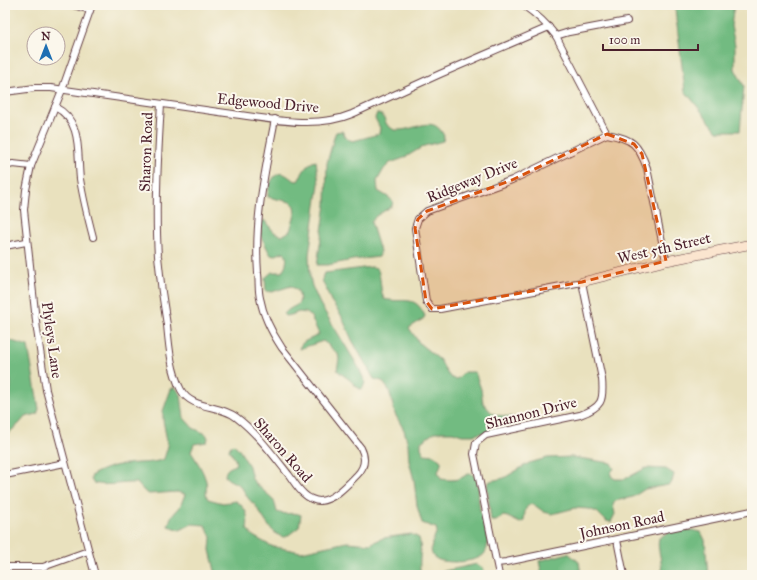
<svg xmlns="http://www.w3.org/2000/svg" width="757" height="580" font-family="'IM FELL Great Primer',serif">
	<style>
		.forest { fill: #72bb81; stroke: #5e6d56 }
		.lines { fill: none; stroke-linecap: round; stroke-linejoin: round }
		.street-casing { stroke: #623c41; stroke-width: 8 }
		.secondary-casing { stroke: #623c41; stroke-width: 10 }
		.street { stroke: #fff; stroke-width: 6 }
		.secondary { stroke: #fbe5cf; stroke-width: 9 }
		.marked { fill: #d8530f; fill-opacity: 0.2; stroke: #d8530f; stroke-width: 3; stroke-dasharray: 8 5; stroke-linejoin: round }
		.labels { text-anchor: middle; stroke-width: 4; stroke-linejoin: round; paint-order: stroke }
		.street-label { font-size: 15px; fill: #4a1f2b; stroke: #fbf7ec }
	</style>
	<rect width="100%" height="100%" fill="#fbf7ec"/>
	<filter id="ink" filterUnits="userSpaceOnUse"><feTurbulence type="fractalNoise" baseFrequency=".025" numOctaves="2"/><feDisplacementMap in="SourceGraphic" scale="8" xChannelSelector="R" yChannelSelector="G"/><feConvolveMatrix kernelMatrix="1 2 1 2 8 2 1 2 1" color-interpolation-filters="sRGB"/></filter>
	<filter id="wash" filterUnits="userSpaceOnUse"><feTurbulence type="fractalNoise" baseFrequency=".012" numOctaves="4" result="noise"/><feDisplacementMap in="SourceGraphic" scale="16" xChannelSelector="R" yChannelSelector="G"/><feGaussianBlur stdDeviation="0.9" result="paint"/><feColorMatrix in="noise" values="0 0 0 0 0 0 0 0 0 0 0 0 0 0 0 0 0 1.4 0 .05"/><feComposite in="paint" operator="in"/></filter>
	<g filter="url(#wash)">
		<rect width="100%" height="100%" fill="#e9e1be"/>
		<g class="forest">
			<path d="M 673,5 L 734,5 L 731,26 L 735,45 L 735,69 L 744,86 L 740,131 L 717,131 L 685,91 L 675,9 Z"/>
			<path d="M 377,113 L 383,116 L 387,125 L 394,130 C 398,130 403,130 407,129 C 422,126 435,117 444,136 L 443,141 L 424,146 L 404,158 L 390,163 L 384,169 L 377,181 L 378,191 L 388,197 L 393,201 L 392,206 L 376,216 L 371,222 L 380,251 L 379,257 L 353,260 L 328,265 L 317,265 L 326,204 L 327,163 L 335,134 L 336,132 L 342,131 L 347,139 L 353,141 L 379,134 L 380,128 L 375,118 Z"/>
			<path d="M 316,161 L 319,184 L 309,255 L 310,277 L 312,286 L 320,304 L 359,368 L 365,382 L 363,388 L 360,389 C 355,386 354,384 350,380 C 346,377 341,374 337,370 L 339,359 L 338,354 C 333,350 328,344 323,341 L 299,349 C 302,339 312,340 319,334 L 311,317 L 307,313 L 299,312 L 291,315 L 285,316 L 284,314 C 293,303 304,309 298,291 L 291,286 L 272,292 L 266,291 L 265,278 L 272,272 L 282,272 C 286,265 289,259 284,252 L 273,256 L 271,255 L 269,252 L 261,236 L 261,222 L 264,220 L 274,232 L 282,236 L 290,231 L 295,214 L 294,206 L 290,202 L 268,197 C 267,189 273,170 284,174 C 289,176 292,181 298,181 C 303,173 306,163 316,161 Z"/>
			<path d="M 371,267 L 377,268 C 382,278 379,288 384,299 C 403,304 415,293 425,316 L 423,319 L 409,328 L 420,344 L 440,360 L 447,373 L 451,378 L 457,379 L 464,372 L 475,372 L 481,389 L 483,403 L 491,412 L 496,415 L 512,417 L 519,421 L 520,424 L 517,425 L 473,435 L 462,435 L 453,432 L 435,432 L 421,442 L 421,448 L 424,454 L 434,455 L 441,461 L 441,464 L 438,472 L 441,479 C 455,481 458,480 470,473 C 481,478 478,493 479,503 C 480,517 490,535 487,548 C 486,551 485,554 482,556 C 476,560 463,562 456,562 C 430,562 426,554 437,531 L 436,528 L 422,523 L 417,506 L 414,480 L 409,461 L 408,444 L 404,430 L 395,414 L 389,390 L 382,381 L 374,379 L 352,340 L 341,315 L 331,301 L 322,280 L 323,275 L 325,273 Z"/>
			<path d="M 5,339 L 28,346 L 39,409 L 37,414 L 25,417 L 19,424 L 5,436 L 5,402 L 10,397 L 11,383 L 7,365 L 5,363 Z"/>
			<path d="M 175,387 L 181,395 L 184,418 L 193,428 L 206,434 L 208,438 L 207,442 L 194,444 L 191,452 C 197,461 203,470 206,481 C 208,487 204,493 208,499 L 223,503 L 236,501 C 247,509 249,516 247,529 L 253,536 L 271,546 L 301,552 L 347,542 L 370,544 L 383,538 L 411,534 L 419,538 C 422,548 419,559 420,571 L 425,575 L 477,564 L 484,569 L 483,575 L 216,575 L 210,550 L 211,537 L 205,525 L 192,524 L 180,530 L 168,526 L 171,517 L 180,507 L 185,494 L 177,492 L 149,494 L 145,492 L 137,483 C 122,482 107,487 93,483 L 91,479 L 92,475 C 103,469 114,465 127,464 C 140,462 152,464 164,459 L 168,446 L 163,420 L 163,411 L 171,389 Z"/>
			<path d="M 234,444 L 240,451 L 249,466 L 252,479 L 256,484 L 274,500 L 277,512 C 287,516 292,511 301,515 L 299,527 L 286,537 C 272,538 262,514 255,505 C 253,503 250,501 248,498 C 246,495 244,491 242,488 C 238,482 229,482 225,476 C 226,468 229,468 236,465 L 235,459 L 229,450 L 231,445 Z"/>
			<path d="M 572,457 L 611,463 L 614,469 L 611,472 L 611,476 L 615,479 L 625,479 L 646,468 L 666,469 L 674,474 L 672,482 L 668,485 L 645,489 L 633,497 L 615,501 L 613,505 L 615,514 L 611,522 L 606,521 L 597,512 L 589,509 L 575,508 L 552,514 L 544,512 L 533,504 C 524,505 525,513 524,521 L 520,523 L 508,517 L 503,516 L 496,521 L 491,521 L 487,485 L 490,481 L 504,478 L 529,463 L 547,458 Z"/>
			<path d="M 692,530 L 701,532 L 705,540 L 708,575 L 661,575 C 664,562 656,550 659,538 L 670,531 Z"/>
			<path d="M 568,553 L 579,562 L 581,575 L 542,575 L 539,561 Z"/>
		</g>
	</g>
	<g filter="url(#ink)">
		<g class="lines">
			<defs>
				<g id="street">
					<path d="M 73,5 L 90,10"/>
					<path d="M 92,5 L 62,90 L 31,166 L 26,190 L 24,210 L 37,330 L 46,390 L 95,575"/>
					<path d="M 523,5 C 536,14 547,24 556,36 L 607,134 C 633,139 638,144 647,168 L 666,261"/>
					<path d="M 556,36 L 569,32 L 627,21"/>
					<path d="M 5,92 L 35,88 L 51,88 C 109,96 167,105 226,113 C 265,118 314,130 352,114 L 440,74 L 549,27"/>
					<path d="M 161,104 C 158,154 155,207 158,256 C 160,279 163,302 167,325 C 169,346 171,371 181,390 C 192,410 219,404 236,417 C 257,433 273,455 289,475 C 294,482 298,489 304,494 C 308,498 315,501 320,501 C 334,500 348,484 357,475 C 365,467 366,458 361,448 L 282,348 C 272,333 263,315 260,298 C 258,290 259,281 258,273 C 254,219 265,172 275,119"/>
					<path d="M 55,107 C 83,121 77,153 80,179 C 83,198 88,218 93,237"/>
					<path d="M 5,166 L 13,164 L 31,166"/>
					<path d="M 5,246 L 26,242"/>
					<path d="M 5,475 L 65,463"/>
					<path d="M 617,540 L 624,575"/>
					<path d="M 497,563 L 506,562 L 752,511"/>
					<path d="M 5,567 L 43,567 L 88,551"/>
					<path d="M 499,575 L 474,454 L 476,443 L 486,435 L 580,415 C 602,407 604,401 602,379 L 582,282 L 440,309 L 432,309 L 426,301 L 415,228 L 418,219 L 427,211 L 512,180 L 607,134"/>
				</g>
				<path id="secondary" d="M 582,282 L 666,261 L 752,244"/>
			</defs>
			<use href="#street" class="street-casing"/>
			<use href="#secondary" class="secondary-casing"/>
			<use href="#street" class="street"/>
			<use href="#secondary" class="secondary"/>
		</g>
	</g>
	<path class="marked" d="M 607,134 L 634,144 L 642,154 L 666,261 L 582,282 L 432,309 L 426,301 L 415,228 L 418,219 L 427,211 L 512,180 Z"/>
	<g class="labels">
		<g class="street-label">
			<text transform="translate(268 103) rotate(5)" y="5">Edgewood Drive</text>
			<text transform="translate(146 152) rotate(-88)" y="5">Sharon Road</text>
			<text transform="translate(472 180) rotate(-22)" y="5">Ridgeway Drive</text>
			<text transform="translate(664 248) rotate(-13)" y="5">West 5th Street</text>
			<text transform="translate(52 340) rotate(82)" y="5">Plyleys Lane</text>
			<text transform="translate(531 413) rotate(-14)" y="5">Shannon Drive</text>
			<text transform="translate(283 450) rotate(49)" y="5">Sharon Road</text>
			<text transform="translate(622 525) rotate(-12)" y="5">Johnson Road</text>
		</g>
	</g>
	<rect width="757" height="580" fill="none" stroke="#fbf7ec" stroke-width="20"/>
	<g transform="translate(46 46)"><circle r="19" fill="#fbf7ec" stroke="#b4a19f"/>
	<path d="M0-3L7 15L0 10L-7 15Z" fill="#1f6fb2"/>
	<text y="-6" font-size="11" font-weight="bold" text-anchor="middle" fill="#4a1f2b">N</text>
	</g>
	<path d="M603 44v6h95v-6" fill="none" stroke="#4a1f2b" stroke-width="2"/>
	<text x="609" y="44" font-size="12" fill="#4a1f2b" stroke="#fbf7ec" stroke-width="3" paint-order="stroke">100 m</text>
</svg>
